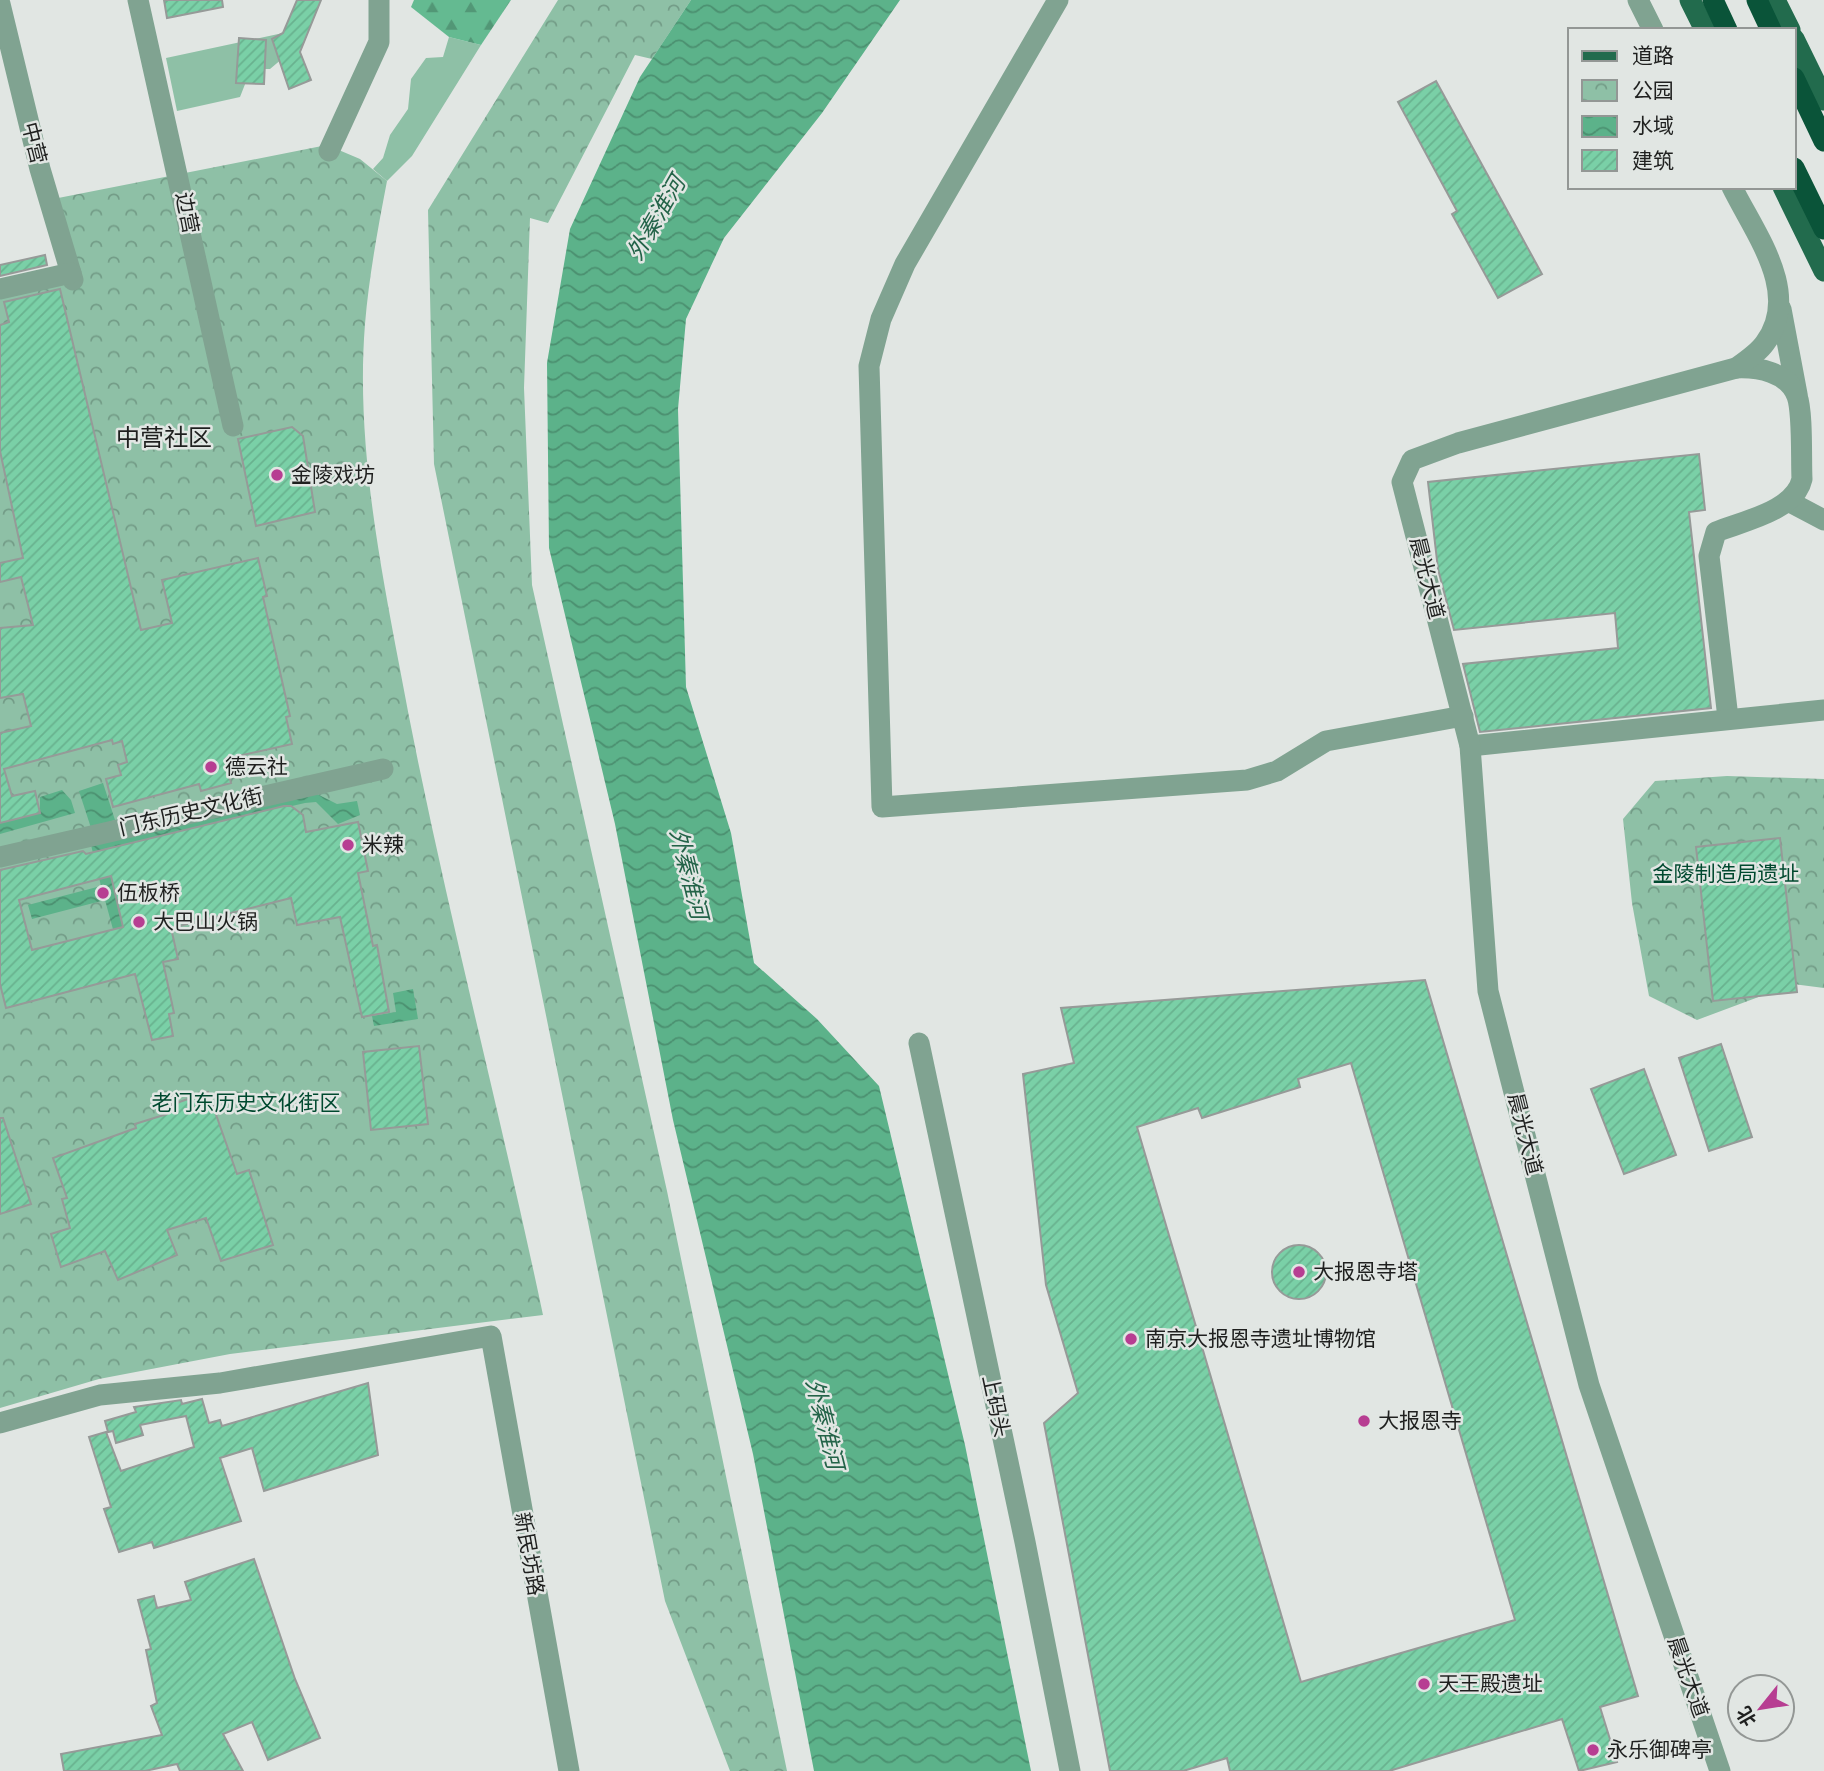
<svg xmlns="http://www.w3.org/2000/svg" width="1824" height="1771" font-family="Arial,'Noto Sans SC',sans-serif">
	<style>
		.grass { fill: #8ec0a6 }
		.forest { fill: url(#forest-firs) }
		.park { fill: url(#park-crowns) }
		.water { fill: url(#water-waves) }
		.building { fill: url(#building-hatch); stroke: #969a98; stroke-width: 2; fill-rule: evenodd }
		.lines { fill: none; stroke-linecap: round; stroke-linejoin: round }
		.minor { stroke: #80a391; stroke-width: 21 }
		.major { stroke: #226b4d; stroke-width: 21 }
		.highway { stroke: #0a5439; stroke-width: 21 }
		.poi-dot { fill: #b73e92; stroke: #e1e6e3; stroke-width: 2.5 }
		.labels { text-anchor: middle; stroke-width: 5; stroke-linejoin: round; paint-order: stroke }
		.street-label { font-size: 21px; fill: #1f201f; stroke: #e1e6e3 }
		.poi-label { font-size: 21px; fill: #1f201f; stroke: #e1e6e3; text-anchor: start }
		.park-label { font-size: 21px; fill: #00492f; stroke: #e1e6e3 }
		.water-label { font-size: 23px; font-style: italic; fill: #236348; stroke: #e1e6e3 }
		.quarter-label { font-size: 24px; fill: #1f201f; stroke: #e1e6e3 }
	</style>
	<defs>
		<pattern id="forest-firs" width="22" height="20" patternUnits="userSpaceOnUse" patternTransform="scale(1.75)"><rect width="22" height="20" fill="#64ba91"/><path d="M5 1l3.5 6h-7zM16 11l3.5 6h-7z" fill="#529776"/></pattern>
		<pattern id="park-crowns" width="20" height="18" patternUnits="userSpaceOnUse" patternTransform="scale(1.75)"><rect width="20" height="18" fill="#8ec0a6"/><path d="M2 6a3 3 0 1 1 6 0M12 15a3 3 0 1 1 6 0" fill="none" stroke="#739c87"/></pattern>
		<pattern id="water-waves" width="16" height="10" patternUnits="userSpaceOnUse" patternTransform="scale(1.75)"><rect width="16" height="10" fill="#5cb28a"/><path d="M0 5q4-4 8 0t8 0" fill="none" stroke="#4b9070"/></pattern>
		<pattern id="building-hatch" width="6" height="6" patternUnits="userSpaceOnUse" patternTransform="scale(1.75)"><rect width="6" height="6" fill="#7ad0a7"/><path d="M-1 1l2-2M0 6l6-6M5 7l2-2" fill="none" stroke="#69b28f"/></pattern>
	</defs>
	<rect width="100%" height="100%" fill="#e1e6e3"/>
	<g class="grass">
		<path d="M 283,33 L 289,53 L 270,69 L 251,69 L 240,97 L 177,111 L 166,58 Z"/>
		<path d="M 449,37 L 481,45 L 412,156 L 387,181 L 373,169 L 383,158 L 390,135 L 408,109 L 411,79 L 426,58 L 443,57 Z"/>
	</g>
	<path class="forest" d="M 414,0 L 511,0 L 481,45 L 449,37 L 411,7 Z"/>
	<g class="park">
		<path d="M 558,0 L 691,0 L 652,59 L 635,55 L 548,223 L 530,218 L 524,388 L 532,585 L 667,1191 L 787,1771 L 730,1771 L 665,1601 L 434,464 L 428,210 Z"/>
		<path d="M 327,145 L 360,159 L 387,181 C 378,228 369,276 365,324 C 356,438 378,553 399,664 C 439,882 497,1097 543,1315 L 230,1354 L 99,1379 L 0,1408 L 0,284 L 60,269 L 43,201 Z"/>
		<path d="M 1727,776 L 1824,779 L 1824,988 L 1793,984 L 1697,1020 L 1649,996 L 1632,903 L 1623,819 L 1655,781 Z"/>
	</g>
	<g class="water">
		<path d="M 691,0 L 900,0 L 822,113 L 724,238 L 686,319 L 678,409 L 686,687 L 731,833 L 754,963 L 817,1019 L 879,1086 L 965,1445 L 1031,1771 L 814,1771 L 753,1454 L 673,1120 L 615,824 L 549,548 L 547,363 L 570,229 L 640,77 Z"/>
		<path d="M 103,783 L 115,820 L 91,828 L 79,791 Z"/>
		<path d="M 62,790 L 71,800 L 75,813 L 0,834 L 0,823 L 40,813 L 40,797 Z"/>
		<path d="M 317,794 L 337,804 L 357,801 L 360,815 L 338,824 L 316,802 L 305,803 L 104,849 L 124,930 L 114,933 L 105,900 L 32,919 L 28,905 L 101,886 L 91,845 Z"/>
		<path d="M 413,989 L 418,1019 L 374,1026 L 372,1016 L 396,1012 L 393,993 Z"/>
	</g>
	<g class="building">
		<path d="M 164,0 L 222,0 L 223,7 L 167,18 Z"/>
		<path d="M 297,0 L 321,0 L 300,52 L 311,80 L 289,89 L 272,39 L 283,33 Z"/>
		<path d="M 239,38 L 266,40 L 264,84 L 236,83 Z"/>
		<path d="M 1436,81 L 1542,274 L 1498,298 L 1452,214 L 1457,211 L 1398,102 Z"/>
		<path d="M 45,255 L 47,265 L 0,276 L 0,265 Z"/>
		<path d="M 60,289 L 141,630 L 172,623 L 162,580 L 258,558 L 267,596 L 263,597 L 290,716 L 286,717 L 292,744 L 225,759 L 231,783 L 201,791 L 199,784 L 113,807 L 106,779 L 121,775 L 118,765 L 127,762 L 122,741 L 113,744 L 112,740 L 4,769 L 12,796 L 35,791 L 40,813 L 0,823 L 0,733 L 31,726 L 23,694 L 0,698 L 0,628 L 33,625 L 21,577 L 0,582 L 0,563 L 23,558 L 0,451 L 0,325 L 9,322 L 4,302 Z"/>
		<path d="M 292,427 L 303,436 L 315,512 L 256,526 L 238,439 Z"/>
		<path d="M 1699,454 L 1705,510 L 1689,512 L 1711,708 L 1480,732 L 1463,664 L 1618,648 L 1615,613 L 1454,630 L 1438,569 L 1428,482 Z"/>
		<path d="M 284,806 L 291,806 L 303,815 L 306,832 L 358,822 L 368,871 L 358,873 L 373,946 L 377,945 L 389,1012 L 362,1017 L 340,917 L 297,925 L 291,898 L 171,928 L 178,959 L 163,962 L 174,1013 L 169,1014 L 173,1036 L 152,1040 L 135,974 L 6,1008 L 0,984 L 0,870 L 83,851 L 86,854 ZM 111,876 L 123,927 L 32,950 L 19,900 Z"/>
		<path d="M 1780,838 L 1797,992 L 1713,1001 L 1696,847 Z"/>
		<path d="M 1425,980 L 1638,1696 L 1600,1707 L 1617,1762 L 1579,1771 L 1562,1719 L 1389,1771 L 1230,1771 L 1227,1758 L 1183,1771 L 1110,1771 L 1044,1423 L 1078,1393 L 1046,1285 L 1023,1074 L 1074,1063 L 1061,1008 ZM 1351,1063 L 1515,1620 L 1301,1682 L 1137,1127 L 1198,1108 L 1202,1118 L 1300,1087 L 1298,1079 Z"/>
		<path d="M 1721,1044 L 1752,1137 L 1709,1151 L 1679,1058 Z"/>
		<path d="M 419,1046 L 428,1124 L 371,1130 L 363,1052 Z"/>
		<path d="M 1644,1069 L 1676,1155 L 1624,1174 L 1591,1089 Z"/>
		<path d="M 208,1092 L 237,1174 L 249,1170 L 273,1245 L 221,1261 L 206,1218 L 167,1230 L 177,1255 L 118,1280 L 105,1251 L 61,1267 L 51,1234 L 70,1228 L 62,1199 L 67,1198 L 53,1158 L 136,1128 L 135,1124 L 167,1114 L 165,1107 Z"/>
		<path d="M 0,1118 L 3,1118 L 31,1204 L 0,1214 Z"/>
		<circle cx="1299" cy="1272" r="27"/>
		<path d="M 368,1383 L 378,1455 L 264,1491 L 252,1448 L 220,1458 L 241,1521 L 154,1548 L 152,1542 L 119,1552 L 104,1509 L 111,1507 L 89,1437 L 106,1432 L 121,1471 L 194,1447 L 186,1416 L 140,1425 L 143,1435 L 116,1443 L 113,1431 L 108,1432 L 105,1421 L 136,1412 L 134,1407 L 181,1400 L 182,1404 L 202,1399 L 209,1423 L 220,1420 L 222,1426 Z"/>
		<path d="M 254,1559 L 295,1679 L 320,1738 L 268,1760 L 252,1722 L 223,1734 L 243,1771 L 180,1771 L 177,1764 L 145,1771 L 64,1771 L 61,1754 L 162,1735 L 151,1706 L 157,1703 L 146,1650 L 151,1649 L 138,1600 L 154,1596 L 157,1608 L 191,1600 L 185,1582 Z"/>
	</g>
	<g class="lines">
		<g class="minor">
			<path d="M 138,0 L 233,426"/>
			<path d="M 1058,0 L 905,264 L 881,319 L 869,366 L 882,807 L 1247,780 L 1277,771 L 1326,741 L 1463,716"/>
			<path d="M 1638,0 L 1653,30"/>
			<path d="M 0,4 L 40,169 L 73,280"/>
			<path d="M 329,151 L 379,42 L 379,0"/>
			<path d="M 0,289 L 71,273"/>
			<path d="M 1781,309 L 1797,394"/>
			<path d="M 1788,501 L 1824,520"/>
			<path d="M 1728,718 L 1709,556 L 1716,532 C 1743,521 1795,511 1802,479 C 1801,460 1803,412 1797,396 C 1788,372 1758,367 1736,368"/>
			<path d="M 1470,746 L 1824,710"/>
			<path d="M 0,857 L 383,769"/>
			<path d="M 919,1043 L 1025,1542 L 1070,1771"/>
			<path d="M 0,1423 L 100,1395 L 220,1383 L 491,1336 L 569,1771"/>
			<path d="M 1720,1771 L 1589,1385 L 1488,991 L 1470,746 L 1402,482 L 1412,460 L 1458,443 L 1736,368 C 1746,361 1758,353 1765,343 C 1802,293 1755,234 1732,187"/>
		</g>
		<g class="major">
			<path d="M 1690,0 L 1705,30"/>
			<path d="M 1775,0 L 1790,30"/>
			<path d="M 1794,39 L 1824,100"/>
			<path d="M 1783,187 L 1824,271"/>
		</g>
		<g class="highway">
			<path d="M 1713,0 L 1727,30"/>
			<path d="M 1757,0 L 1771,30"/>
			<path d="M 1794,78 L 1824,141"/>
			<path d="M 1794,168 L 1824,229"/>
		</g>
	</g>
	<g class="poi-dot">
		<circle cx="277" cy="475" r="7"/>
		<circle cx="211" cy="767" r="7"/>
		<circle cx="348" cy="845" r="7"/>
		<circle cx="103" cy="893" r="7"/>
		<circle cx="139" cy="922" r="7"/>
		<circle cx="1299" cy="1272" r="7"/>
		<circle cx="1131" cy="1339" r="7"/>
		<circle cx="1364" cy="1421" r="7"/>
		<circle cx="1424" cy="1684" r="7"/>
		<circle cx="1593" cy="1750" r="7"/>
	</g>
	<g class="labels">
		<g class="street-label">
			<text transform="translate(34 143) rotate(76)" y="7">中营</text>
			<text transform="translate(187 213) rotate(79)" y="7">边营</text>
			<text transform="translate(1427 578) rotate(76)" y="7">晨光大道</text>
			<text transform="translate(191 812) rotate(-13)" y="7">门东历史文化街</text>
			<text transform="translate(1525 1134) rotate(76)" y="7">晨光大道</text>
			<text transform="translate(996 1406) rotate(78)" y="7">上码头</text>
			<text transform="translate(529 1554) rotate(80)" y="7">新民坊路</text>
			<text transform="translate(1688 1677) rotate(71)" y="7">晨光大道</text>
		</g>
		<g class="poi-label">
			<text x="291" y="482">金陵戏坊</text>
			<text x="225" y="774">德云社</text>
			<text x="362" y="852">米辣</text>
			<text x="117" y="900">伍板桥</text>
			<text x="153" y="929">大巴山火锅</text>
			<text x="1313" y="1279">大报恩寺塔</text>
			<text x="1145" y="1346">南京大报恩寺遗址博物馆</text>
			<text x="1378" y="1428">大报恩寺</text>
			<text x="1438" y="1691">天王殿遗址</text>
			<text x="1607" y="1757">永乐御碑亭</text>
		</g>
		<g class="park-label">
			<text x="1726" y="881">金陵制造局遗址</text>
			<text x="246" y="1110">老门东历史文化街区</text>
		</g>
		<g class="water-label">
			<text transform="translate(656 218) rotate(-60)" y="8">外秦淮河</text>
			<text transform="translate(689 874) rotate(76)" y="8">外秦淮河</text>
			<text transform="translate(825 1424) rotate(76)" y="8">外秦淮河</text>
		</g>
		<g class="quarter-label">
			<text x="164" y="446">中营社区</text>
		</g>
	</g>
	<rect x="1568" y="28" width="228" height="161" fill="#e1e6e3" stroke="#939795" stroke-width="2"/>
	<rect x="1582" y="51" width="35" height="10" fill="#226b4d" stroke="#939795" stroke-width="2"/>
	<text x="1632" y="63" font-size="21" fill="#1f201f">道路</text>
	<rect x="1582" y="80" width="35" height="21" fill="url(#park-crowns)" stroke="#939795" stroke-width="2"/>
	<text x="1632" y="98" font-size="21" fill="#1f201f">公园</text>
	<rect x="1582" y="116" width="35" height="21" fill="url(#water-waves)" stroke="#939795" stroke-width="2"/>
	<text x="1632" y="133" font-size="21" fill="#1f201f">水域</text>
	<rect x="1582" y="150" width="35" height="21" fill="url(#building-hatch)" stroke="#939795" stroke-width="2"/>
	<text x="1632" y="168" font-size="21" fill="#1f201f">建筑</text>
	<g transform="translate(1761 1708) rotate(240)"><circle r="33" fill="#e1e6e3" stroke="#939795" stroke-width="2"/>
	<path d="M0-5L12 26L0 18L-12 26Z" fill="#b73e92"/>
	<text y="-10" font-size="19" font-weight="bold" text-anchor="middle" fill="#1f201f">北</text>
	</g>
</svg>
